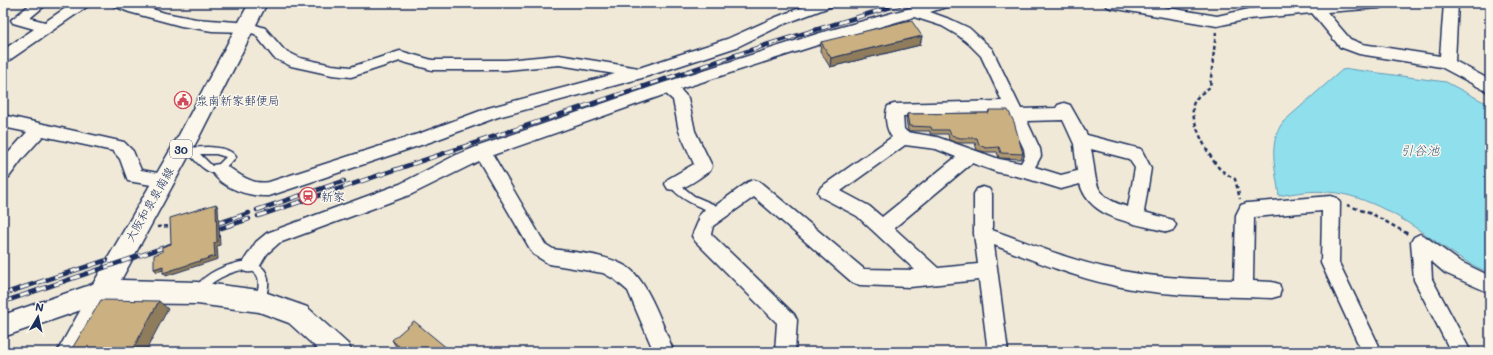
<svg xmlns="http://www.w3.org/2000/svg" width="1493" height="355" viewBox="0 0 1493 355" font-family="Mali,'Klee One',sans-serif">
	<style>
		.water { fill: #90dfed; stroke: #6199b4 }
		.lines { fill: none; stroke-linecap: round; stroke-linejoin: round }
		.lane-casing { stroke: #1b2f5e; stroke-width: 3 }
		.street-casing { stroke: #1b2f5e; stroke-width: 3 }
		.secondary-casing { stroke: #1b2f5e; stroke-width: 3 }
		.primary-casing { stroke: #1b2f5e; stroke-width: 3 }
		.path { stroke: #1b2f5e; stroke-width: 2.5; stroke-dasharray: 4 3; stroke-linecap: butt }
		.lane { fill: #fbf7ec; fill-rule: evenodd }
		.street { fill: #fbf7ec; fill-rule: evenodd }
		.secondary { fill: #fbf7ec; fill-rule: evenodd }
		.primary { fill: #fbf7ec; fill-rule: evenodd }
		.rail-casing { stroke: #1b2f5e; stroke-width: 4.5 }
		.rail { stroke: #fbf7ec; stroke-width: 3; stroke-dasharray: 9; stroke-linecap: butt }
		.wall { fill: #af9870; stroke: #1b2f5e }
		.shaded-wall { fill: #8e7c5b; stroke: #1b2f5e }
		.building { fill: #cbb182; stroke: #1b2f5e }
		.labels { text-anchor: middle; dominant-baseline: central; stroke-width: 3; stroke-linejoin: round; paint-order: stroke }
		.shield { fill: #fbf7ec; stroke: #5e6b89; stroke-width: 1 }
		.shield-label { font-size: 11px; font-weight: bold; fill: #1b2f5e }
		.poi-label { font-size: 12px; fill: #1b2f5e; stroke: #fbf7ec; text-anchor: start }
		.street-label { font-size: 12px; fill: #1b2f5e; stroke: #fbf7ec }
		.water-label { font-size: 13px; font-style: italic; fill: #385b82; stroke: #fbf7ec }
	</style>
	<rect width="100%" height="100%" fill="#f1e9d7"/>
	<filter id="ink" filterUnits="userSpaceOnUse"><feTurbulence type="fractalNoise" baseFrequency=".025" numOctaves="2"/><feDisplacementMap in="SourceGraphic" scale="8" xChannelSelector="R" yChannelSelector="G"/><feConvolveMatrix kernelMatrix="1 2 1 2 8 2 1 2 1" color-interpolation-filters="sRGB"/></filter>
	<g filter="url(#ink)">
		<!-- water -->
		<path class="water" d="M1349 69 1446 82 1484 102 1490 101V273C1468 264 1457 256 1438 243 1405 220 1368 195 1328 192 1312 190 1295 193 1279 196 1276 171 1267 144 1283 122L1342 70Z"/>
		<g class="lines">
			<defs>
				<g id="lane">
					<path d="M208 147C218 148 230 148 236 157L222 172C208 177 198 163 189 154H180L176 151 180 148ZM200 154H216L226 157 217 166H212Z"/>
					<path d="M674 180 694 196 715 205 717 208 706 220H700L698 217 705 209C692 204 677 197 669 184L671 181Z"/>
					<path d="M241 262C270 261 273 281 263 304L259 305 255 304 254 301C257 293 262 282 256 274 247 263 219 277 211 284 207 288 205 294 200 296 198 297 197 296 194 295L193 292C202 274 223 266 241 262Z"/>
				</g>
				<g id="street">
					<path d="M32 3H48L30 18 45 22 73 3H90L88 6 8 61 3 62V50L34 29 13 23 11 20Z"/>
					<path d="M112 3H133L165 13 196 19 250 23 265 28 284 50 300 58 332 65 351 67 400 51 432 60H506L559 55 639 68 727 39 774 18 813 3H834L832 6 784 24 737 47 642 78 498 117 433 141 269 196C250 197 220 188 211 170L213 165C227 161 237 176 250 180 256 183 263 183 269 182L421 133 488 108 615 74 559 65 506 70H432L400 61 351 77 332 75 291 66 274 58 255 34 247 32 212 31 181 26 129 12 114 6Z"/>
					<path d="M928 3H952L950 6 930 12 952 20 969 28 992 49 1021 109 1056 108 1058 105 1064 103 1070 105 1087 135 1141 149 1151 168 1144 212 1173 220 1176 225 1173 230 1167 232C1136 223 1090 220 1080 184L1061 189 1025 178 997 172 972 163 894 228 938 268 978 264 974 234V194L977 189 983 187 989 189 992 194V230C1032 244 1071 261 1113 269 1153 278 1194 279 1234 280L1236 215 1241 205 1247 203 1331 196 1337 198 1340 203 1339 263 1382 352H1362L1321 263 1322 211 1254 217 1253 281 1272 282 1279 284 1281 290 1279 296 1272 298C1219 296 1164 297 1112 285 1071 276 1032 260 994 245L1008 352H988L979 280 910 287 860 285 853 283 754 197 713 226 711 234 794 314 797 320 795 352H775L777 323 695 241 692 236 700 217 748 182 754 180 760 182 864 269 915 270 857 216 821 197 818 192 821 187 892 137C886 130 884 114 888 106L894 104 1002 101 981 56 969 44 959 36 942 26 914 17 830 41 680 89 688 98 695 131 712 166 710 171C698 178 682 193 668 189L665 184 668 179 694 164 679 131 673 100 666 94 493 155 545 244 553 249C577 253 606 254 627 267 648 280 664 329 674 352H654L628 291 614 279 603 273 549 264 533 254 479 161 412 194 279 243C276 246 272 249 269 252 260 261 260 277 243 271L241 265 256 242 267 233 400 184 456 155 476 147 663 83 820 33ZM1007 113 1024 149 1025 156 1021 163 999 159 937 137 907 132 904 129 903 116ZM1063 120 1074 144 1077 171 1061 175 1035 167 1041 156 1040 149 1027 121ZM905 145 936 149 956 157 882 217 869 206 841 191ZM1091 149 1129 159 1135 168 1128 207C1090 196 1098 181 1091 149Z"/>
					<path d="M1104 3H1139L1217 16 1249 9 1315 3H1386L1384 6 1379 8 1327 12 1350 39 1362 44 1440 56 1444 3H1458L1455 61 1490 80V93L1441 67 1359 54 1340 47 1312 13 1249 19 1217 26 1111 8 1106 6Z"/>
					<path d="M3 115 124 142 133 151 141 170 169 175 172 180 169 185 163 187 128 181 120 159 113 151 43 136 23 158 9 177 3 179V159L27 132 3 127Z"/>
					<path d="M1420 234 1426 237 1459 261 1490 276V293L1445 273 1431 261 1432 279 1471 352H1451L1414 280 1411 242 1414 237Z"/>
					<path d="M101 284 108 286 110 292 78 352H57L94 286Z"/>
				</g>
				<path id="secondary" d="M122 280 197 282 259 290 307 307 348 344 352 352H321L289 323 259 312 197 304 101 303 92 300 89 292 92 284 101 281Z"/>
				<path id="primary" d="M249 3H267L198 139 110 300 3 337V315L93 284 179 135Z"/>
			</defs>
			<!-- lane casing -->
			<use href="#lane" class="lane-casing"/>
			<!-- street casing -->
			<use href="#street" class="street-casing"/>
			<!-- secondary casing -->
			<use href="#secondary" class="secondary-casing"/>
			<!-- primary casing -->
			<use href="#primary" class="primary-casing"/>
			<!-- path -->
			<g class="path">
				<path d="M1216 32 1210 87C1204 92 1195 97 1193 105 1190 121 1209 157 1219 168 1224 173 1230 176 1235 179L1240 199"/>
				<path d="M1347 205 1374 215 1408 234"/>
				<path d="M157 227 173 226"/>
			</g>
			<!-- lane -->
			<use href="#lane" class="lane"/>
			<!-- street -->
			<use href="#street" class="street"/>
			<!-- secondary -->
			<use href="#secondary" class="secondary"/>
			<!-- primary -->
			<use href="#primary" class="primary"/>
			<defs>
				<g id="rail">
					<path d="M257 210 344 181"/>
					<path d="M258 216 766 45 904 3"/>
					<path d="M216 224 249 213"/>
					<path d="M209 232 249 219"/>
					<path d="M3 294 107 260"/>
					<path d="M3 302 171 245"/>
				</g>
			</defs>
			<!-- rail casing -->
			<use href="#rail" class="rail-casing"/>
			<!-- rail -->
			<use href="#rail" class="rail"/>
		</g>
		<!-- wall -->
		<g class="wall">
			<path d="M922 36 920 45 830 67 820 51 821 42Z"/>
			<path d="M989 110 1023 154 1021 159 999 158 997 152H985L977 150 975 143H958L949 140 948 134H930V131H908L906 119 907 114 988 113Z"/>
			<path d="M392 340 448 349 450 352H403L395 345Z"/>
		</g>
		<!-- shaded-wall -->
		<g class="shaded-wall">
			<path d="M922 36 920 45 830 67 831 58Z"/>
			<path d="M216 204 218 207 220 245 217 246 218 259 166 276 163 273 214 243Z"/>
			<path d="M163 266 166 269 157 272 154 269Z"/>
			<path d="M159 301 168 309 145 352H131Z"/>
			<path d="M448 349 450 352H444Z"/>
		</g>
		<!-- building -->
		<g class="building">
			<path d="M911 20 922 36 831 58 821 42Z"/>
			<path d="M989 110H1008L1014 122 1023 154 1001 153 999 147 986 148 979 145 977 138H960L951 135 949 130H932L931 127 909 126 907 114 989 113Z"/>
			<path d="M216 204 217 242 214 243 215 256 163 273V266L154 269V255L162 252V247L171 244 170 218Z"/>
			<path d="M101 300 159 301 131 352H70Z"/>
			<path d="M414 321 448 349 444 352H405L392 340Z"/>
		</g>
	</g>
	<!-- icons -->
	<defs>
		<symbol id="civic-ring" viewBox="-11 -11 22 22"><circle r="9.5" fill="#fbf7ec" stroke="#d1495b" stroke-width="1.5"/><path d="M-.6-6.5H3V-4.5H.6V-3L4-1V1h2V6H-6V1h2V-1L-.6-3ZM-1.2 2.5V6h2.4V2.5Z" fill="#d1495b"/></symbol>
		<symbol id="station-ring" viewBox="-11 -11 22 22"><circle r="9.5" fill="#fbf7ec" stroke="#d1495b" stroke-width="1.5"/><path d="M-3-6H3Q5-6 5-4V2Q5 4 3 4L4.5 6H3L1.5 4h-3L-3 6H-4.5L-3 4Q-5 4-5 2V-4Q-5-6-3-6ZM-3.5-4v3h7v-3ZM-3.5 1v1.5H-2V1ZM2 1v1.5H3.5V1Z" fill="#d1495b"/></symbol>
	</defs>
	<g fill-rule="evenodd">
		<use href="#civic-ring" x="173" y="90" width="20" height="20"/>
		<use href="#station-ring" x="298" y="186" width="20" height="20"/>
	</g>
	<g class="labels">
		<!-- shield labels -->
		<rect class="shield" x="170" y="140" width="22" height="18" rx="3"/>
		<g class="shield-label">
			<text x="181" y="149">30</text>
		</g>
		<!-- poi labels -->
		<g class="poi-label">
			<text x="196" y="100">泉南新家郵便局</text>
			<text x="321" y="196">新家</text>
		</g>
		<!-- street labels -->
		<g class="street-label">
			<text transform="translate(149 204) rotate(-60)">大阪和泉泉南線</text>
		</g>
		<!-- water labels -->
		<g class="water-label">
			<text x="1420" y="149">引谷池</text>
		</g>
	</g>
	<!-- margin -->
	<rect width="1493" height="355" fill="none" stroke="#fbf7ec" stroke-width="16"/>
	<rect x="8" y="8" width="1477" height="339" fill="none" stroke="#1b2f5e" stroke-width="1.5" filter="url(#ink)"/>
	<!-- north arrow -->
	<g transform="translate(38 317) rotate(9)" stroke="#fbf7ec" stroke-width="3" paint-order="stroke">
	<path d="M0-3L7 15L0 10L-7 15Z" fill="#1b2f5e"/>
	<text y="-6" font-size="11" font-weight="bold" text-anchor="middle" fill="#1b2f5e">N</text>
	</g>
</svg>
